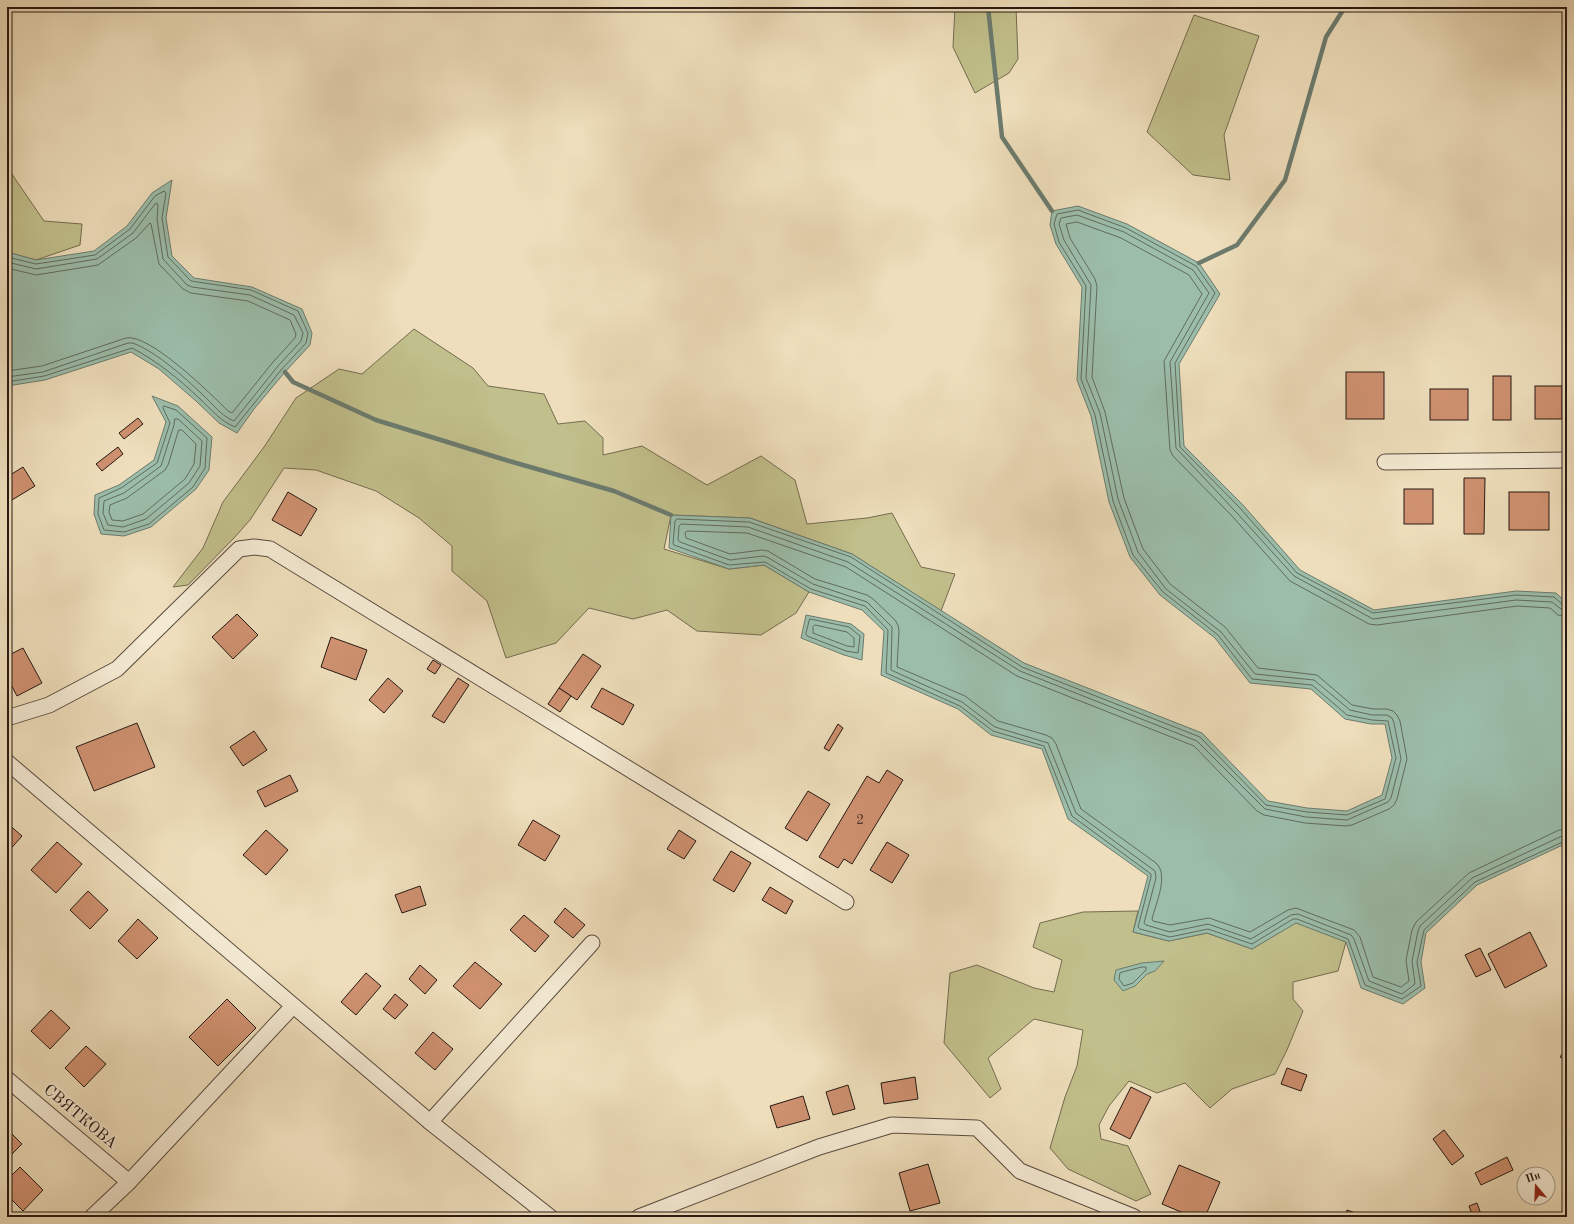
<svg xmlns="http://www.w3.org/2000/svg" width="1574" height="1224" viewBox="0 0 1574 1224" font-family="'Old Standard TT',serif">
	<style>
		.green { fill: #c1bf8b; stroke: #746c50 }
		.water { fill: #9bbdaa; stroke: #6c7b6e }
		.lines { fill: none; stroke-linecap: round; stroke-linejoin: round }
		.shore { stroke: #606b5f; stroke-width: 1 }
		.stream { stroke: #6c7b6e; stroke-width: 4.5 }
		.building { fill: #cf9170; stroke: #261914 }
		.minor-casing { stroke: #584a3e; stroke-width: 17 }
		.minor { stroke: #f4ead3; stroke-width: 15 }
		.labels { text-anchor: middle; dominant-baseline: central; stroke-width: 3.5; stroke-linejoin: round; paint-order: stroke }
		.number-label { font-size: 14px; fill: #50372b }
		.street-label { font-size: 16px; fill: #261914; stroke: #f4ead3 }
	</style>
	<rect width="100%" height="100%" fill="#eedebb"/>
	<filter id="stains"><feTurbulence type="fractalNoise" baseFrequency=".005" numOctaves="4"/><feColorMatrix values="0 0 0 0 .2 0 0 0 0 .09 0 0 0 0 .02 0 0 0 .5 -.17"/></filter>
	<radialGradient id="worn" r=".72"><stop offset=".6" stop-color="#630" stop-opacity="0"/><stop offset="1" stop-color="#630" stop-opacity=".3"/></radialGradient>
	<!-- green -->
	<g class="green">
		<path d="M955 7H1016L1018 59 1009 73 975 93 953 47Z"/>
		<path d="M1194 15 1259 36 1224 135 1230 180 1193 175 1147 132Z"/>
		<path d="M7 167 44 221 82 224 80 245 36 260 7 252Z"/>
		<path d="M414 329 473 368 488 386 544 394 558 424 585 421 603 438V455L642 446 707 485 761 456 795 480 807 524 867 518 892 513 921 567 955 574 941 611 852 554 750 518 671 515 664 549 729 569 764 565 809 592 796 613 761 635 697 631 667 610 633 619 589 608 556 643 506 658 487 601 452 571V546L419 518 376 491 316 470 284 468 250 520 234 538 188 585 173 587 203 548 223 502 264 447 296 398 339 369 362 374Z"/>
		<path d="M1138 911 1133 932 1169 941 1207 933 1252 949 1296 922 1346 942 1338 971 1293 982V999L1303 1011 1287 1050 1275 1074 1232 1089 1210 1108 1185 1083 1157 1093 1129 1081 1109 1106 1099 1125 1101 1139 1128 1146 1151 1194 1136 1201 1068 1169 1050 1148 1065 1097 1077 1066 1083 1030 1034 1019 988 1058 1001 1089 990 1098 944 1043 950 973 977 965 1034 988 1054 992 1062 960 1033 947 1040 923 1083 912Z"/>
	</g>
	<!-- water -->
	<g class="water">
		<path d="M172 180 166 218 172 256 194 278 252 287 302 309 312 333 310 345 285 372 254 409 237 433 219 423 196 401 159 369 131 352 45 380 7 386V252L36 260 94 251 127 226 152 193Z"/>
		<path d="M1078 206 1127 224 1199 263 1220 294 1179 364 1184 446 1243 505 1300 570 1374 610 1516 591 1556 593 1567 603V843L1477 885 1426 933 1421 962 1425 988 1403 1004 1361 988 1346 942 1296 923 1252 949 1207 933 1169 941 1133 932 1148 876 1068 819 1042 749 991 735 958 709 881 675 884 631 862 610 809 592 764 565 729 569 669 548 671 515 750 518 852 554 1024 663 1202 733 1268 801 1307 808 1347 811 1382 795 1392 758 1385 724H1371L1345 719 1311 689 1250 683 1215 638 1160 595 1130 557 1109 502 1091 416 1077 380 1082 287 1056 244 1050 225 1052 211Z"/>
		<path d="M152 396 178 406 212 437 209 470 196 489 151 527 124 536 101 534 94 514 95 495 119 485 154 460 166 422Z"/>
		<path d="M806 615 851 624 864 634 862 660 844 655 801 638Z"/>
		<path d="M1164 961 1155 971 1147 974 1135 986 1123 991 1114 980 1116 970 1142 963Z"/>
	</g>
	<g class="lines">
		<!-- shore -->
		<g class="shore">
			<path d="M7 257 36 264 95 255 130 229 155 196 164 191 166 193 162 218 168 257 191 281 251 290 298 311 308 333 306 343 281 370 235 427C220 421 211 409 199 398 179 379 157 361 132 348L44 376 7 382"/>
			<path d="M7 262 36 269 97 259 133 233 155 204 157 203 158 206 157 219 163 259 187 285 192 287 250 295 294 315 303 333 301 341 278 366 234 421C221 416 213 404 203 395 184 377 158 353 133 343H128L43 372 7 377"/>
			<path d="M7 268 36 275 98 265 136 238 150 223 151 224 159 264 183 289 191 293 248 301 290 320 296 334 295 338 273 362 232 413 228 411C211 394 149 333 126 338L42 366 7 371"/>
			<path d="M164 406 176 410 207 438 205 468 193 487 149 524 124 532 104 530 98 514 99 498 121 488 157 463 170 423 163 408Z"/>
			<path d="M175 419H178L202 441 200 466 189 483 146 519 123 527 108 525 103 513 104 501 124 493 161 466 174 425Z"/>
			<path d="M179 430H182L196 444 194 464 185 479 143 514 123 521 112 520 109 512 110 505 127 498 165 470 168 465Z"/>
			<path d="M1567 606 1563 605 1554 597 1516 595 1373 613 1297 573 1240 508 1180 447 1175 363 1215 293 1196 266 1126 228 1078 210 1057 214 1054 224 1059 242 1086 286 1081 379 1095 415 1113 501 1133 555 1163 592 1218 635 1252 679 1312 685 1347 715 1372 720 1388 721 1396 758 1385 799 1347 815 1307 812 1266 805 1200 737 1022 667 851 557 749 522 677 519 675 521 673 544 674 545 729 565 765 562 811 589 865 606 888 630 886 673 960 706 993 731 1044 746 1072 816 1151 874V877L1138 927 1140 929 1170 937 1208 929 1252 944 1293 919H1297L1348 939 1365 985 1402 999 1421 986 1417 962 1424 930 1475 882 1567 840"/>
			<path d="M1567 611 1561 609 1552 602 1516 600 1373 619 1294 576 1236 512 1176 448 1170 362 1209 293 1193 270 1124 232 1077 215 1061 218 1059 224 1064 240 1091 285 1086 378 1100 413 1118 499 1138 552 1166 589 1221 632 1255 674 1314 680 1350 710 1372 715H1387L1392 718 1394 723 1401 759 1391 798 1388 802 1347 820 1306 817 1265 809 1197 741 1020 671 848 562 748 527 681 524 679 526 678 540 680 542 730 560 763 556 767 557 813 584 867 602 892 627 891 670 962 702 995 727 1048 743 1076 813 1155 871 1156 878 1144 923 1146 925 1170 932 1208 924 1251 939 1291 915 1298 914 1351 935 1354 939 1369 981 1402 994 1415 984 1412 961 1418 931 1420 926 1472 878 1562 836 1567 835"/>
			<path d="M1567 617 1558 615 1550 608 1517 606 1377 625 1369 624 1290 581 1232 516 1173 456 1170 450 1164 361 1202 294 1189 275 1121 238 1077 222 1066 224 1070 238 1095 279 1097 286 1092 377 1105 412 1124 498 1143 549 1170 584 1225 627 1258 668 1317 675 1352 705 1373 709H1387L1393 711 1397 715 1400 721 1407 759 1397 799 1394 805 1389 809 1352 825 1346 826 1305 823 1264 815 1257 811 1194 746 1017 676 846 567 747 533 687 531 685 533 686 538 730 554 762 550 768 551 815 579 867 595 873 599 895 620 898 625 899 631 897 667 965 696 998 721 1046 735 1052 738 1056 744 1081 809 1156 863C1169 875 1156 903 1152 919L1153 921 1170 925 1209 918 1250 932 1288 910 1296 908 1354 930 1360 937 1373 977 1401 987 1409 981 1406 960 1412 930 1416 922 1469 873 1559 830 1567 829"/>
			<path d="M810 619 849 627 860 636 858 653 846 651 807 636 806 634Z"/>
			<path d="M815 625 847 632 854 638V647L847 646 813 633V627Z"/>
			<path d="M1142 967H1146V970L1133 983 1124 986 1119 979 1120 973Z"/>
		</g>
		<!-- stream -->
		<g class="stream">
			<path d="M988 7 1002 137 1052 211"/>
			<path d="M1199 263 1237 245 1285 180 1326 37 1345 7"/>
			<path d="M285 372 293 382 376 420 509 461 614 491 671 515"/>
		</g>
	</g>
	<!-- building -->
	<g class="building">
		<rect x="1346" y="372" width="38" height="47"/>
		<rect x="1493" y="376" width="18" height="44"/>
		<rect x="1535" y="386" width="27" height="33"/>
		<rect x="1430" y="389" width="38" height="31"/>
		<path d="M138 418 143 424 124 439 119 433Z"/>
		<path d="M118 447 123 454 102 471 96 464Z"/>
		<path d="M23 467 35 486 7 503V477Z"/>
		<path d="M1464 478H1485L1484 534H1464Z"/>
		<rect x="1404" y="489" width="29" height="35"/>
		<path d="M288 492 317 509 301 536 272 520Z"/>
		<rect x="1509" y="492" width="40" height="38"/>
		<path d="M237 614 258 635 233 659 212 637Z"/>
		<path d="M331 637 367 650 356 680 321 667Z"/>
		<path d="M23 648 42 683 17 696 7 677V656Z"/>
		<path d="M583 654 601 666 577 700 559 688Z"/>
		<path d="M433 660 441 665 435 674 427 669Z"/>
		<path d="M388 678 403 691 384 713 369 700Z"/>
		<path d="M458 678 469 685 444 723 432 716Z"/>
		<path d="M559 688 571 696 560 712 548 704Z"/>
		<path d="M602 688 634 705 623 725 591 707Z"/>
		<path d="M137 723 155 767 94 791 76 747Z"/>
		<path d="M838 724 843 728 829 751 824 748Z"/>
		<path d="M254 731 267 750 243 766 230 747Z"/>
		<path d="M887 770 903 780 852 864 844 859 838 868 819 857 867 776 879 783Z"/>
		<path d="M290 775 298 791 265 807 257 791Z"/>
		<path d="M808 791 830 804 807 841 785 828Z"/>
		<path d="M533 820 560 836 545 861 518 845Z"/>
		<path d="M7 823 22 836 7 853Z"/>
		<path d="M266 830 288 850 266 875 243 855Z"/>
		<path d="M679 830 696 841 684 859 667 849Z"/>
		<path d="M57 842 82 864 56 893 31 870Z"/>
		<path d="M887 842 909 855 892 883 870 870Z"/>
		<path d="M731 851 751 863 734 892 713 880Z"/>
		<path d="M420 886 426 905 402 913 395 895Z"/>
		<path d="M770 887 793 901 786 914 762 900Z"/>
		<path d="M88 891 108 910 90 929 70 910Z"/>
		<path d="M565 908 585 925 573 938 554 922Z"/>
		<path d="M524 915 549 936 535 952 510 930Z"/>
		<path d="M138 919 158 938 137 959 118 941Z"/>
		<path d="M1530 932 1547 966 1505 988 1488 954Z"/>
		<path d="M1480 948 1491 970 1476 977 1465 955Z"/>
		<path d="M475 962 502 984 480 1009 453 986Z"/>
		<path d="M420 965 437 980 425 994 409 979Z"/>
		<path d="M366 973 381 986 356 1015 341 1002Z"/>
		<path d="M395 994 408 1005 395 1019 383 1009Z"/>
		<path d="M227 999 256 1028 218 1066 189 1037Z"/>
		<path d="M51 1010 70 1028 50 1049 31 1031Z"/>
		<path d="M433 1032 453 1049 435 1070 415 1053Z"/>
		<path d="M86 1046 106 1064 84 1087 65 1068Z"/>
		<path d="M1567 1047V1061L1560 1057Z"/>
		<path d="M1287 1068 1307 1075 1301 1091 1281 1084Z"/>
		<path d="M915 1077 918 1099 884 1104 881 1083Z"/>
		<path d="M848 1085 855 1109 833 1115 826 1092Z"/>
		<path d="M1131 1087 1151 1097 1130 1139 1110 1129Z"/>
		<path d="M803 1096 810 1119 777 1128 770 1106Z"/>
		<path d="M7 1129 22 1144 7 1159Z"/>
		<path d="M1444 1130 1464 1156 1452 1165 1433 1139Z"/>
		<path d="M1507 1157 1513 1170 1481 1185 1475 1173Z"/>
		<path d="M928 1164 940 1203 910 1211 899 1173Z"/>
		<path d="M1179 1165 1220 1182 1205 1217H1193L1162 1204Z"/>
		<path d="M20 1167 43 1190 23 1211 7 1195V1180Z"/>
		<path d="M1477 1203 1482 1217H1473L1469 1206Z"/>
		<path d="M1347 1210 1367 1217H1345Z"/>
	</g>
	<g class="lines">
		<defs>
			<g id="minor">
				<path d="M1385 462 1567 460"/>
				<path d="M7 718 49 705 117 669 239 549 254 547 270 549 846 902"/>
				<path d="M7 762 430 1122 550 1217"/>
				<path d="M7 1079 129 1182"/>
				<path d="M430 1122 592 943"/>
				<path d="M92 1217 129 1182 293 1006"/>
				<path d="M639 1217 819 1147 892 1125 977 1128 1020 1171 1134 1217"/>
			</g>
		</defs>
		<!-- minor casing -->
		<use href="#minor" class="minor-casing"/>
		<!-- minor -->
		<use href="#minor" class="minor"/>
	</g>
	<g class="labels">
		<!-- number labels -->
		<g class="number-label">
			<text x="860" y="820">2</text>
		</g>
		<!-- street labels -->
		<g class="street-label">
			<text transform="translate(80 1117) rotate(40)">СВЯТКОВА</text>
		</g>
	</g>
	<!-- margin -->
	<rect width="1574" height="1224" fill="none" stroke="#eedebb" stroke-width="24"/>
	<rect x="8" y="8" width="1558" height="1208" fill="none" stroke="#261914" stroke-width="2"/>
	<rect x="12" y="12" width="1550" height="1200" fill="none" stroke="#261914"/>
	<!-- north arrow -->
	<g transform="translate(1536 1186) rotate(341)"><circle r="19" fill="#f4ead3" stroke="#a29687"/>
	<path d="M0-3L7 15L0 10L-7 15Z" fill="#8f2418"/>
	<text y="-6" font-size="11" font-weight="bold" text-anchor="middle" fill="#261914">Пн</text>
	</g>
	<rect width="100%" height="100%" filter="url(#stains)"/>
	<rect width="100%" height="100%" fill="url(#worn)"/>
</svg>
